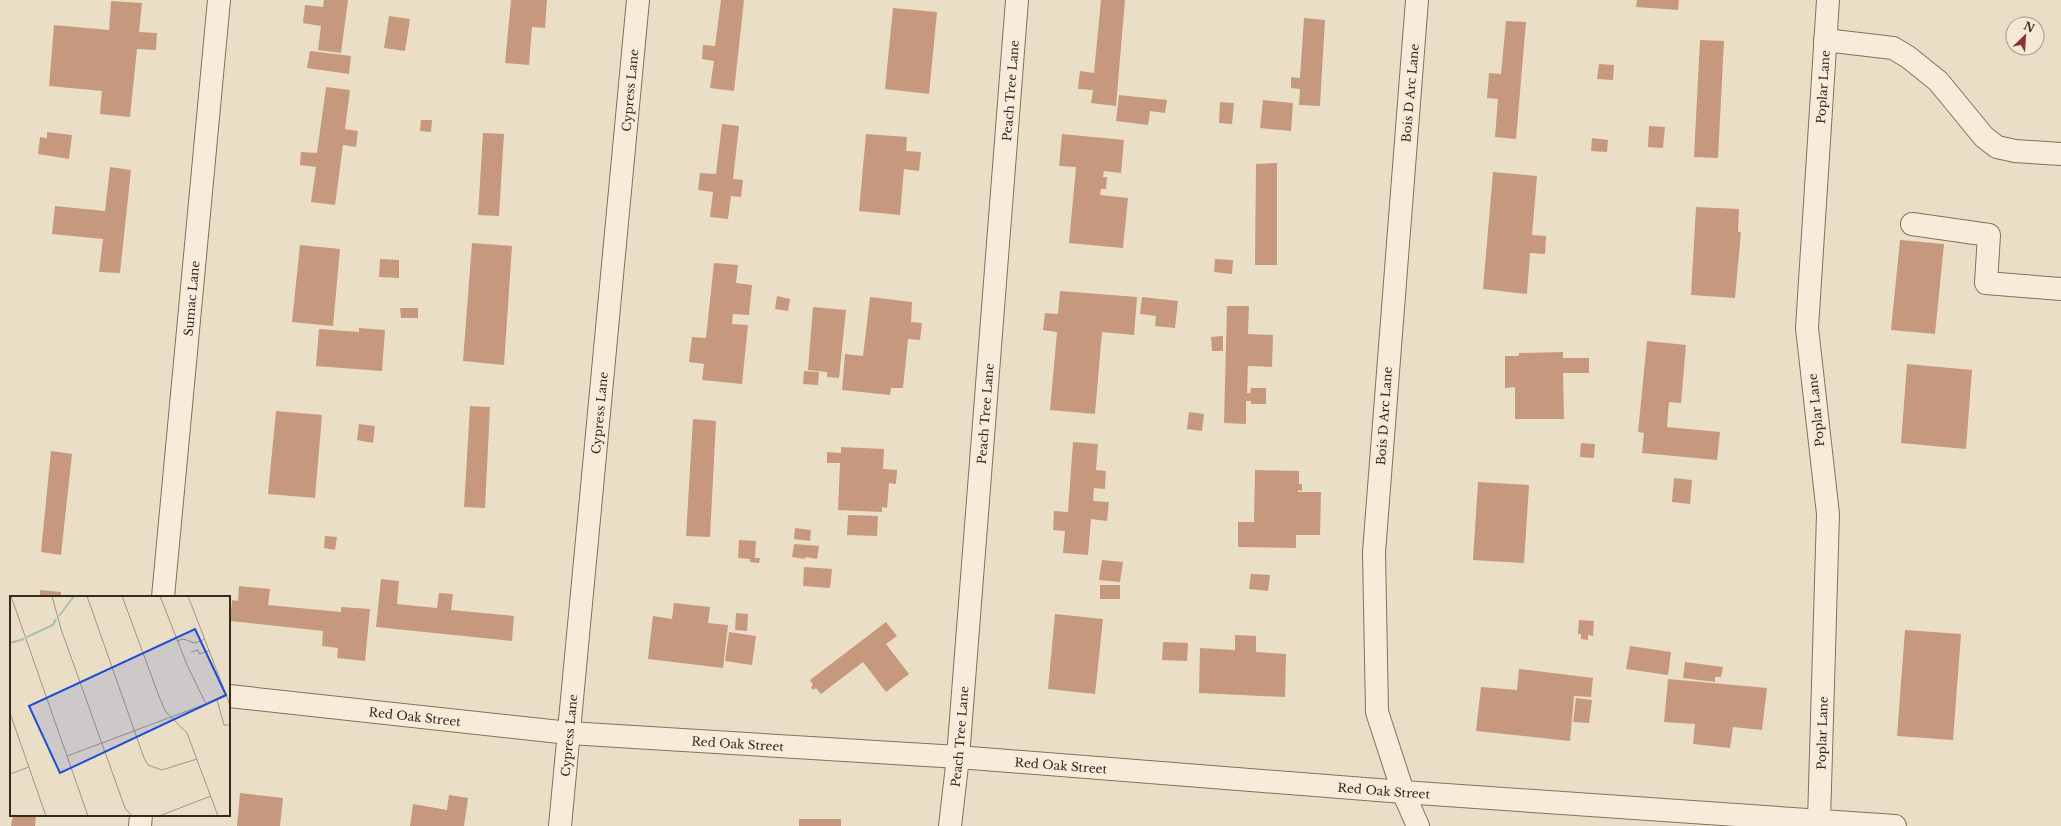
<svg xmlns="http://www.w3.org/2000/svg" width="2061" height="826" viewBox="0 0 2061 826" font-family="'Libre Baskerville',serif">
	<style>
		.building { fill: #c6997f }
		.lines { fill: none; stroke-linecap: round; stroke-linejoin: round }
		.minor-casing { stroke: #85705d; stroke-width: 24 }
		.minor { stroke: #f6ecd9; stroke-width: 22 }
		.labels { text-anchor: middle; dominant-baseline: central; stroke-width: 3; stroke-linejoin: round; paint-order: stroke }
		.street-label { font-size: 12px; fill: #362a20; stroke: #f3e9d5 }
		.inset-river { fill: none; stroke: #a7bfb7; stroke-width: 2 }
		.inset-road { fill: none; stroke: #a39684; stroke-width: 1 }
		.view { fill: #1d4ed8; fill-opacity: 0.15; stroke: #1d4ed8; stroke-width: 2 }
		.inset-edge { fill: none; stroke: #362a20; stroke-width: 2 }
	</style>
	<rect width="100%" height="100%" fill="#ebdec6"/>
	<!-- building -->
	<g class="building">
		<path d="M324 0H348L341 53 318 50 321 26 303 23 305 5 323 7Z"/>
		<path d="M511 0H547L545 28 532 27 529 65 505 63Z"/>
		<path d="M721 0H744L734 91 710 88 714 61 702 59 703 45 715 46Z"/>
		<path d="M1101 0H1125L1116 106 1091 103 1093 90 1078 89 1080 71 1094 73Z"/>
		<path d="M1637 0H1679L1678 10 1636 7Z"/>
		<path d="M111 1 142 3 139 32 157 33 156 50 137 49 130 117 100 114 102 91 49 86 54 25 109 30Z"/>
		<path d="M893 8 937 12 929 94 885 89Z"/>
		<path d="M389 16 410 19 405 51 384 48Z"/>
		<path d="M1304 18 1325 20 1320 106 1299 105 1300 89 1291 88V77L1300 78Z"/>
		<path d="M1506 21 1526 22 1516 139 1495 137 1498 99 1487 98 1489 73 1501 74Z"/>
		<path d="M1700 40 1724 41 1718 158 1694 157Z"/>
		<path d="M310 51 351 56 349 74 307 68Z"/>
		<path d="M1599 64 1614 65 1613 80 1597 79Z"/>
		<path d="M326 87 350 90 345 129 358 131 356 147 343 145 335 205 311 202 316 167 300 165 301 152 317 153Z"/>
		<path d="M1119 95 1167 100 1165 113 1150 111 1148 125 1116 121Z"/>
		<path d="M1263 100 1293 103 1291 131 1260 128Z"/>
		<path d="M1220 102 1234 103 1232 124 1219 123Z"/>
		<path d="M421 120H432L431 132 420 131Z"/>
		<path d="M722 124 739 126 733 179 743 180 741 197 731 196 728 219 710 217 713 192 698 190 700 173 716 174Z"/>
		<path d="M1649 126 1665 127 1663 148 1648 147Z"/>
		<path d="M47 132 72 135 69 159 38 154 40 137 47 138Z"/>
		<path d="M483 133 504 134 499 216 478 215Z"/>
		<path d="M866 134 907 137 906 151 921 152 919 171 904 169 900 215 859 211Z"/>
		<path d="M1062 134 1124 140 1121 173 1104 171 1103 177H1107L1106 189H1101L1100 195 1128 198 1123 248 1069 243 1076 167 1059 166Z"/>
		<path d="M1592 138 1608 140 1607 152 1591 151Z"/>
		<path d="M1277 163V265H1255L1256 164Z"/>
		<path d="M110 167 131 170 120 273 99 272 103 239 52 234 55 206 105 211Z"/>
		<path d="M1493 172 1537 176 1532 235 1546 236 1545 254 1530 253 1527 294 1483 289Z"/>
		<path d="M1696 207 1739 209 1738 232H1741L1735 298 1691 295Z"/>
		<path d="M1900 240 1944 244 1935 334 1891 330Z"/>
		<path d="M472 243 512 246 504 365 463 361Z"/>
		<path d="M300 245 340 249 333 326 292 322Z"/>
		<path d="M380 259 399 260V278L379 277Z"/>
		<path d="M1215 259 1233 260 1232 274 1214 272Z"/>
		<path d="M714 263 738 265 736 283 752 285 749 315 733 314 732 324 748 325 742 384 702 380 704 364 689 362 692 337 706 338Z"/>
		<path d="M1060 291 1137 297 1134 335 1102 332 1095 414 1050 410 1057 332 1043 330 1045 313 1058 314Z"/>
		<path d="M777 296 790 299 788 311 775 309Z"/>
		<path d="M870 297 912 302 911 322 922 323 920 340 908 339 903 388H891L890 395 842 390 845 354 863 356Z"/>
		<path d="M1142 297 1178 301 1175 328 1155 326 1156 316 1140 314Z"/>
		<path d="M1227 306H1249L1248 334 1273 335 1272 367 1248 366 1247 393H1250L1251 388H1266V404H1251V401H1246V424L1224 423Z"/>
		<path d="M813 307 846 310 839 378 827 377V372L808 370Z"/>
		<path d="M400 308H418V318H401Z"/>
		<path d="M359 328 385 330 382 371 316 366 319 329 359 332Z"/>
		<path d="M1223 336V351H1212L1211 337Z"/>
		<path d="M1647 341 1686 345 1681 403 1669 402 1667 427 1720 432 1717 460 1642 453 1644 433 1638 432Z"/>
		<path d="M1563 352V358H1589V373H1563L1564 419H1515V387L1505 388V356H1519V353Z"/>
		<path d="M1907 364 1972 370 1966 449 1901 443Z"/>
		<path d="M804 371 819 372 818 385 803 384Z"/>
		<path d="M470 406 490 407 485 508 464 507Z"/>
		<path d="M276 411 322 415 315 498 268 494Z"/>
		<path d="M1189 412 1204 414 1202 431 1187 429Z"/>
		<path d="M693 419 716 421 710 537 686 536Z"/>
		<path d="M359 424 375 426 373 443 357 440Z"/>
		<path d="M1073 442 1098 444 1096 470 1106 471 1105 489 1094 488 1093 501 1109 502 1107 521 1091 519 1088 555 1063 553 1065 531 1053 530 1054 511 1068 512Z"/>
		<path d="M1581 443 1595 444 1594 458 1580 457Z"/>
		<path d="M841 447 884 449 883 469 897 470 896 484 889 483 887 508 882 507V512L838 510 840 463H827V452L841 453Z"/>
		<path d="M51 451 72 454 61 555 41 552Z"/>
		<path d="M1255 470 1299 471V484H1302V491L1298 490V492H1321L1320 535H1296V548L1238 547V522H1254Z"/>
		<path d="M1674 478 1692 480 1690 504 1672 502Z"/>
		<path d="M1478 482 1529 485 1524 563 1473 560Z"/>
		<path d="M848 515 878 516 877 536 847 535Z"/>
		<path d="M795 528 811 530 810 541 794 539Z"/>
		<path d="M325 536 337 537 335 550 324 548Z"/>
		<path d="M739 540 756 541 755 558H760L759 563 750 562V559L738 558Z"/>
		<path d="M794 544 819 546 817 559 805 557V559L792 557Z"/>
		<path d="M1102 560 1123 562 1120 582 1099 580Z"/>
		<path d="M804 567 832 569 830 588 803 586Z"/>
		<path d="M1251 574 1270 575 1268 591 1249 589Z"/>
		<path d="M381 579 399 581 397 604 437 608 439 593 453 594 451 610 514 616 512 641 376 627Z"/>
		<rect x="1100" y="585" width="20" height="14"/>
		<path d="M239 586 270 589 268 605 341 612V607L370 609 365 661 337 658 338 648 322 646 323 631 230 621 232 600 238 601Z"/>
		<path d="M40 590 61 592V597H40Z"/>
		<path d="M674 603 710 607 708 623 728 625 723 668 648 659 653 616 672 619Z"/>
		<path d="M736 613 748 614 747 631 735 630Z"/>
		<path d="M1055 614 1103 619 1095 694 1048 689Z"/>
		<path d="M1579 620 1594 621 1593 636 1588 635V640L1581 639V634H1578Z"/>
		<path d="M886 622 897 636 886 644 909 674 886 692 863 662 821 694 816 688 813 690 811 687 813 685 810 680Z"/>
		<path d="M1905 630 1961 634 1953 740 1897 736Z"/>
		<path d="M729 632 756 636 752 665 725 661Z"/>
		<path d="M1235 635 1256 636V652L1286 654 1285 697 1199 693 1200 648 1235 650Z"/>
		<path d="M1163 642 1188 643 1187 661 1162 660Z"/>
		<path d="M1630 646 1671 652 1668 675 1626 669Z"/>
		<path d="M1685 662 1723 667 1721 677H1715V682L1683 678Z"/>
		<path d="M1519 669 1593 678 1591 697 1574 696 1570 741 1476 731 1481 687 1517 690Z"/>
		<path d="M1668 679 1767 688 1762 730 1733 727 1730 748 1693 744 1695 724 1664 722Z"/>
		<path d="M1576 698 1592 700 1589 723 1573 722Z"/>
		<path d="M240 793 283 798 280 826H237Z"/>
		<path d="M449 795 468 798 464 826H410L413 804 447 810Z"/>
		<path d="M13 815H36L35 826H11Z"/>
		<rect x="799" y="819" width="42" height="7"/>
	</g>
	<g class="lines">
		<defs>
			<g id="minor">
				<path d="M1417 0 1374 552 1377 712 1403 792 1418 826"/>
				<path d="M1825 40 1893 48 1908 57 1938 81 1984 137 1997 147 2015 151 2061 154"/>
				<path d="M1912 224 1989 235 1986 283 2061 289"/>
				<path id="s1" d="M163 597 219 0"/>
				<path id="s2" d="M229 696 569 733 958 757 1403 792 1895 826"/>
				<path id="s3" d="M1819 821 1828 514 1807 328 1828 0"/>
				<path d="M140 826 141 815"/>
				<path id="s4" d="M560 826 638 0"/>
				<path id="s5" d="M950 826 958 757 1017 0"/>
			</g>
		</defs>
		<!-- minor casing -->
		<use href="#minor" class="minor-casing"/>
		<!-- minor -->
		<use href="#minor" class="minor"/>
	</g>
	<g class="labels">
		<!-- street labels -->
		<g class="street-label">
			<text stroke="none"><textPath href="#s3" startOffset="736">Poplar Lane</textPath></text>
			<text stroke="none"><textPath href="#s4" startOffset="739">Cypress Lane</textPath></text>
			<text stroke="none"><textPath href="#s5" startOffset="738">Peach Tree Lane</textPath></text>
			<text transform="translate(1410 93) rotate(-85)">Bois D Arc Lane</text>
			<text stroke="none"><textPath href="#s1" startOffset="300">Sumac Lane</textPath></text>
			<text transform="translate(1816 410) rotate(-96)">Poplar Lane</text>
			<text stroke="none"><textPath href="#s4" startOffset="415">Cypress Lane</textPath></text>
			<text stroke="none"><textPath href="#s5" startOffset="414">Peach Tree Lane</textPath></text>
			<text transform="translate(1384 416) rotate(-86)">Bois D Arc Lane</text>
			<text stroke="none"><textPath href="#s2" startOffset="187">Red Oak Street</textPath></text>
			<text stroke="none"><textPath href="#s3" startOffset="88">Poplar Lane</textPath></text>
			<text stroke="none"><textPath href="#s4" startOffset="91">Cypress Lane</textPath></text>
			<text stroke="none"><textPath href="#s5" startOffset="90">Peach Tree Lane</textPath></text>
			<text stroke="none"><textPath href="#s2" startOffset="511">Red Oak Street</textPath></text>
			<text stroke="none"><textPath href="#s2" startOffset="835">Red Oak Street</textPath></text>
			<text stroke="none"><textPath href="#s2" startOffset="1159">Red Oak Street</textPath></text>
		</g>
	</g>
	<!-- overview -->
	<g transform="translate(10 596)">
		<rect width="220" height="220" fill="#ebdec6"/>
		<path class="inset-river" d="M49 20 64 0M17 41 43 29 46 23M0 47 14 43"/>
		<path class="inset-road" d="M1 0 78 220M42 0 51 33 115 212 122 220M77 0 134 162 138 169 152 174 187 163M112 0 150 103 156 116 177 137 208 220M150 0 177 69 196 108M178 0 220 109M167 45 173 43 185 47 195 43M181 56 188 54 189 58 199 55M207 104 214 129H220M0 117 36 220M57 160 217 100M0 178 19 171M149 220 201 200"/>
		<path class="view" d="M185 33 216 99 50 177 19 110Z"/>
		<rect width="220" height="220" class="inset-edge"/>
	</g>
	<!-- north arrow -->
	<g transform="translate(2025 36) rotate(25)"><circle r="19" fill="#f3e9d5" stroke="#a79d8d"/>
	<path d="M0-3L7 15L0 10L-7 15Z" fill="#8f3237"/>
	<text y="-6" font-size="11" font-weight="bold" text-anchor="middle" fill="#362a20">N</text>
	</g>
</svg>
